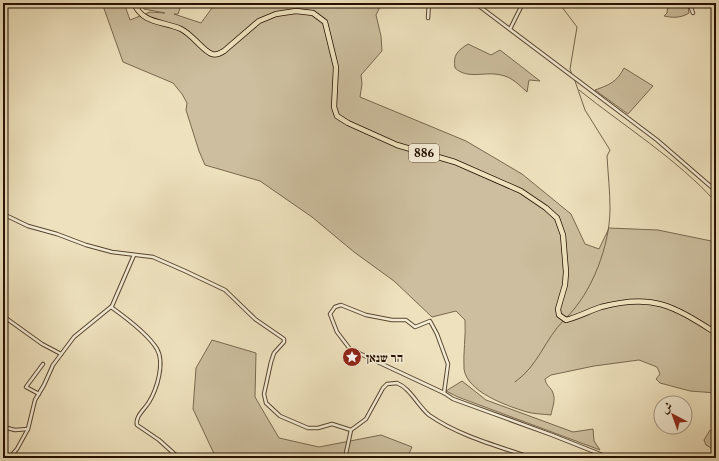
<svg xmlns="http://www.w3.org/2000/svg" width="719" height="461" viewBox="0 0 719 461" font-family="'Libre Caslon Text',Amiri,'Frank Ruhl Libre',serif">
	<style>
		.green { fill: #ccbe9e; stroke: #79684f }
		.lines { fill: none; stroke-linecap: round; stroke-linejoin: round }
		.stream { stroke: #75644b; stroke-width: 1 }
		.minor-casing { stroke: #584530; stroke-width: 4.5 }
		.primary-casing { stroke: #261100; stroke-width: 6 }
		.minor { stroke: #f4ecd5; stroke-width: 2.5 }
		.primary { stroke: #eee2be; stroke-width: 4.5 }
		.labels { text-anchor: middle; dominant-baseline: central; stroke-width: 3.5; stroke-linejoin: round; paint-order: stroke }
		.shield { fill: #f4ecd5; stroke: #645340; stroke-width: 1 }
		.shield-label { font-size: 11px; font-weight: bold; fill: #261100 }
		.poi-label { font-size: 12px; font-weight: bold; fill: #261100; stroke: #f4ecd5; text-anchor: start }
	</style>
	<rect width="100%" height="100%" fill="#eee2be"/>
	<filter id="stains"><feTurbulence type="fractalNoise" baseFrequency=".005" numOctaves="4"/><feColorMatrix values="0 0 0 0 .2 0 0 0 0 .09 0 0 0 0 .02 0 0 0 .5 -.17"/></filter>
	<radialGradient id="worn" r=".72"><stop offset=".6" stop-color="#630" stop-opacity="0"/><stop offset="1" stop-color="#630" stop-opacity=".3"/></radialGradient>
	<!-- green -->
	<g class="green">
		<path d="M102 3H124L130 20 150 12 165 13 144 9 140 3H182L178 14H174L201 23 212 8 218 3H382L376 15 381 36 382 51 361 75 362 84 360 97 466 141 522 174 571 214 585 244 599 249 609 228 658 230 716 242V393L690 391 660 383 656 379 660 374 657 367 639 360 594 366 551 375 545 379C546 386 551 387 553 393 556 400 552 408 551 415 543 414 534 414 527 412 507 406 467 392 464 369 463 353 466 336 465 320L456 311 432 317 394 281 354 252 312 217 260 181 205 165 199 151 186 110 187 103 182 94 173 83 123 62Z"/>
		<path d="M668 3H685L688 6 689 13C681 18 673 18 664 16L667 13Z"/>
		<path d="M468 44 491 55 500 50 540 81 529 80 527 92C519 85 512 77 501 75 485 71 468 80 455 68 453 55 457 51 468 44Z"/>
		<path d="M624 68 653 86 628 114 595 90C609 85 617 82 624 68Z"/>
		<path d="M212 340 256 353 255 397 279 438 319 447 381 435 412 447 407 458H216L193 409 196 368Z"/>
		<path d="M462 381 486 400 573 432 593 429 594 441 600 450 458 397 446 391Z"/>
		<path d="M710 430 716 431V451L706 445 704 440Z"/>
	</g>
	<g class="lines">
		<!-- stream -->
		<g class="stream">
			<path d="M559 3 577 27 570 69 572 75"/>
			<path d="M579 90C625 127 676 158 716 202"/>
			<path d="M566 318C592 293 610 245 610 209 610 191 608 174 607 156L610 150 585 110 574 78"/>
			<path d="M515 382C539 365 544 340 564 320"/>
		</g>
		<defs>
			<g id="minor">
				<path d="M475 3 657 140 716 191"/>
				<path d="M689 3 693 13"/>
				<path d="M428 18 429 3"/>
				<path d="M510 29 523 3"/>
				<path d="M3 214 28 226 57 234 86 245 112 252 153 257 185 271 225 290 255 319 284 339V342L274 353 271 362 264 394 266 403 280 416 308 428H318L332 424 351 430 366 419 383 388 387 384 397 383C410 388 418 406 429 415 459 436 498 446 532 458"/>
				<path d="M341 305 366 315 392 320H406L415 327 430 321 437 334 448 364 444 393 350 349 337 332 330 314 335 307Z"/>
				<path d="M111 307C125 317 148 334 157 349 165 363 157 389 149 402 145 409 135 416 137 425L159 440 179 458"/>
				<path d="M3 316 42 344 61 354"/>
				<path d="M444 393 453 399 552 435 610 458"/>
				<path d="M39 394 26 387 43 364"/>
				<path d="M3 427 15 430 28 429"/>
				<path d="M9 458 17 449 28 429 35 400 44 385 53 365 74 337 112 306 134 255"/>
				<path d="M345 458 351 430"/>
			</g>
			<path id="primary" d="M134 3C142 24 163 21 181 29 192 34 204 52 212 54 217 56 220 53 224 51L259 21 276 14 296 11 313 13 325 22 336 67 334 107 337 116 348 123 397 145 455 162 521 191 546 208 557 218 563 235 566 272 565 285 558 309 559 315 566 320C578 317 589 311 601 307 654 293 673 306 716 333"/>
		</defs>
		<!-- minor casing -->
		<use href="#minor" class="minor-casing"/>
		<!-- primary casing -->
		<use href="#primary" class="primary-casing"/>
		<!-- minor -->
		<use href="#minor" class="minor"/>
		<!-- primary -->
		<use href="#primary" class="primary"/>
	</g>
	<!-- icons -->
	<defs>
		<symbol id="sight-disc" viewBox="-11 -11 22 22"><circle r="9.5" fill="#8f2418" stroke="#f4ecd5"/><path d="M0-6L1.8-2.2L6-1.7L2.9 1.2L3.7 5.4L0 3.3L-3.7 5.4L-2.9 1.2L-6-1.7L-1.8-2.2Z" fill="#fff"/></symbol>
	</defs>
	<g fill-rule="evenodd">
		<use href="#sight-disc" x="341" y="346" width="22" height="22"/>
	</g>
	<g class="labels">
		<!-- shield labels -->
		<rect class="shield" x="409" y="144" width="30" height="18" rx="3"/>
		<g class="shield-label">
			<text x="424" y="153">886</text>
		</g>
		<!-- poi labels -->
		<g class="poi-label">
			<text x="366" y="357">הר שנאן</text>
		</g>
	</g>
	<!-- margin -->
	<rect width="719" height="461" fill="none" stroke="#eee2be" stroke-width="16"/>
	<rect x="4" y="4" width="711" height="453" fill="none" stroke="#261100" stroke-width="2"/>
	<rect x="8" y="8" width="703" height="445" fill="none" stroke="#261100"/>
	<!-- north arrow -->
	<g transform="translate(673 415) rotate(319)"><circle r="19" fill="#f4ecd5" stroke="#a29480"/>
	<path d="M0-3L7 15L0 10L-7 15Z" fill="#8f2418"/>
	<text y="-6" font-size="11" font-weight="bold" text-anchor="middle" fill="#261100">ش</text>
	</g>
	<rect width="100%" height="100%" filter="url(#stains)"/>
	<rect width="100%" height="100%" fill="url(#worn)"/>
</svg>
